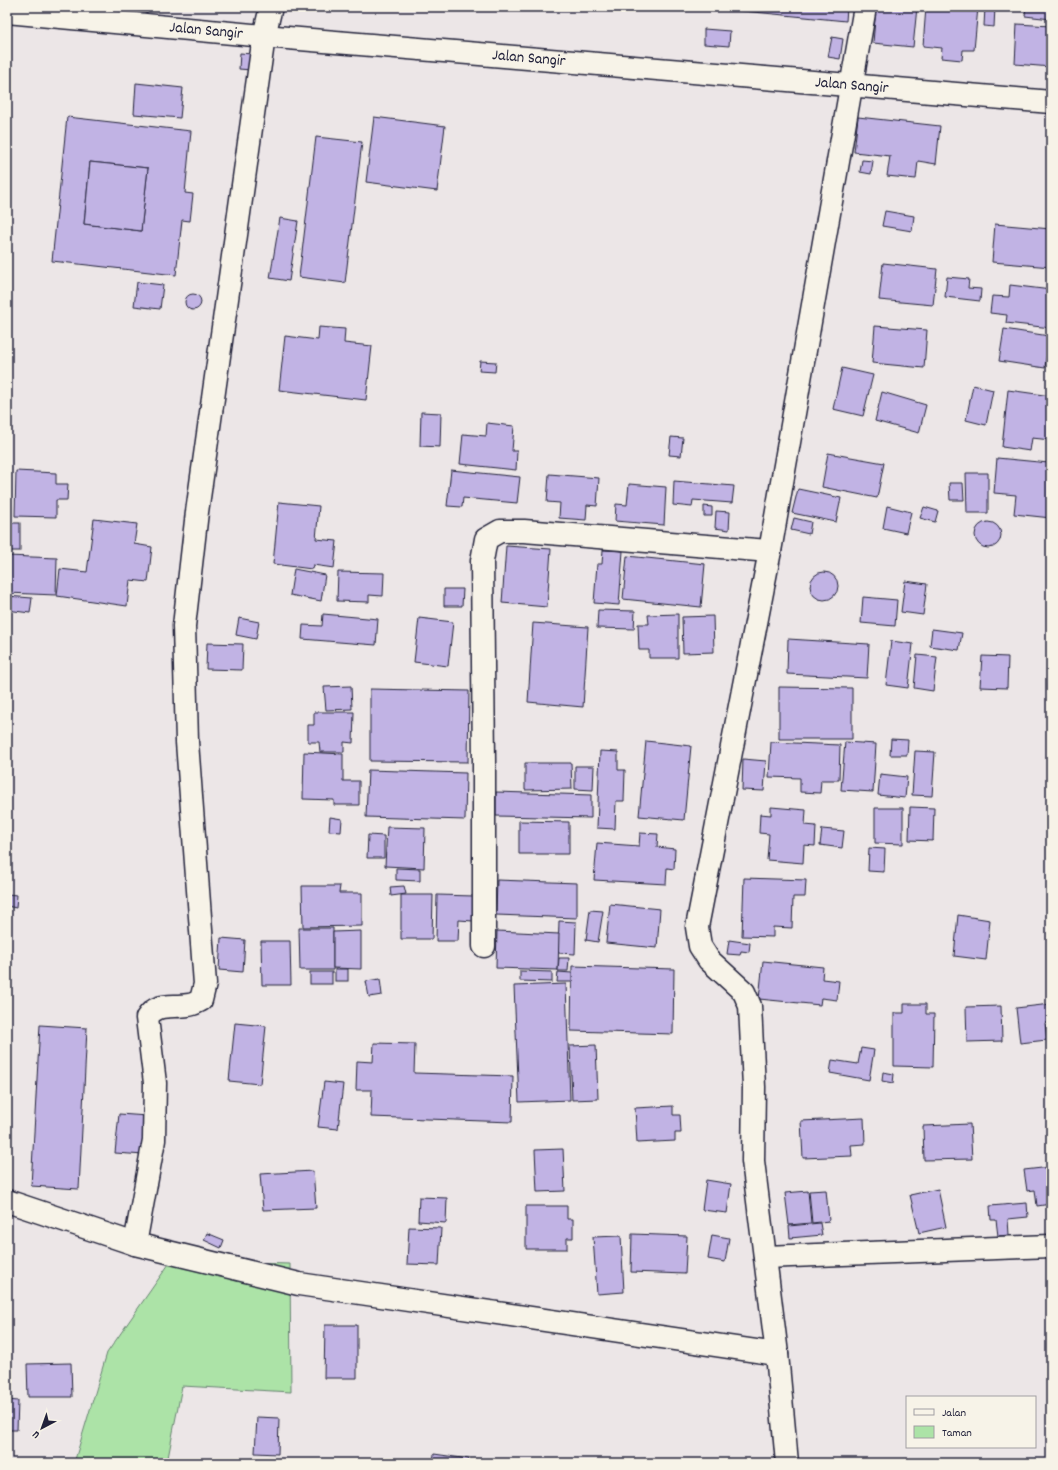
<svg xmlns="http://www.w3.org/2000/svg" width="1058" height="1470" viewBox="0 0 1058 1470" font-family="Dekko,sans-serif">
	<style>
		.green { fill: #ace3a7; stroke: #678271 }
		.building { fill: #c1b3e4; stroke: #22223b; fill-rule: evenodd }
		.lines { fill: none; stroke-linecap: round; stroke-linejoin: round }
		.minor-casing { stroke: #22223b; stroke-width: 25 }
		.tertiary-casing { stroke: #22223b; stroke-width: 25 }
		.minor { stroke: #f7f3e8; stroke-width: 22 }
		.tertiary { stroke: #f7f3e8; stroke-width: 22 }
		.labels { text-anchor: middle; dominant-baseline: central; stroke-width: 3; stroke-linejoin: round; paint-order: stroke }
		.street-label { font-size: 16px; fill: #22223b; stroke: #f7f3e8 }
	</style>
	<rect width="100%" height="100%" fill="#ece6e7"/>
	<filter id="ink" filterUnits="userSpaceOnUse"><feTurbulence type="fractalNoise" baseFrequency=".025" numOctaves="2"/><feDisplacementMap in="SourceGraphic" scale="8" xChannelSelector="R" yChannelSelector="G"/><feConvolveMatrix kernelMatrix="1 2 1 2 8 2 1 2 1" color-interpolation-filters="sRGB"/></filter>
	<g filter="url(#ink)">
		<!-- green -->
		<path class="green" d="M171 1261 290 1264 291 1392 182 1386 167 1463H74L107 1353Z"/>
		<!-- building -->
		<g class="building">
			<path d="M702 7H847L846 21Z"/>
			<path d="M876 7H917L913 47 873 43Z"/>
			<path d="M926 7H978L974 50H963L962 60 941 58 942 48 923 46Z"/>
			<path d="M985 7H995L994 27 984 26Z"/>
			<path d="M1026 7H1051V19L1025 16Z"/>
			<path d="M1017 24 1051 26V67L1015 64Z"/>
			<path d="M704 29 730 31 729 46 704 44Z"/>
			<path d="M832 37 843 39 840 59 828 57Z"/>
			<path d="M240 53 252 54 251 70 239 69Z"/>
			<path d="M136 83 183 88 180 118 134 114Z"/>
			<path d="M67 117 191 131 185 193 193 194 190 221 182 220 176 275 52 261ZM90 162 148 168 141 231 84 224Z"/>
			<path d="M374 117 445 126 437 191 366 182Z"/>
			<path d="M858 117 940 126 936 164 918 161 916 179 887 176 890 156 854 152Z"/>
			<path d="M316 137 362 142 345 283 299 277Z"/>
			<path d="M862 160 873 161 871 174 860 172Z"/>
			<path d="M90 162 148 168 141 231 84 224Z"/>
			<path d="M885 211 914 216 912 231 882 226Z"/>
			<path d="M280 218 298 221 289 281 270 278Z"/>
			<path d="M995 224 1051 229V267L992 262Z"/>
			<path d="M883 263 937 269 933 305 879 300Z"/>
			<path d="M947 277 969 279 968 288 981 289 980 301 945 297Z"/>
			<path d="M137 282 163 285 160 309 134 306Z"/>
			<path d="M1010 285 1051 290V328L1006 323 1007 315 990 313 992 296 1009 297Z"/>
			<circle cx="193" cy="302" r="8"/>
			<path d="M875 326 927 330 924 368 872 363Z"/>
			<path d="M319 327 345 329 344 343 372 346 366 400 279 390 285 336 318 340Z"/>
			<path d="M1004 329 1049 336 1045 368 999 361Z"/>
			<path d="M480 361 496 362 495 372 479 371Z"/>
			<path d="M842 368 873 375 863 416 833 409Z"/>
			<path d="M973 385 993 390 986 425 966 420Z"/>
			<path d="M1008 390 1051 396V440L1032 438 1030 451 1002 447Z"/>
			<path d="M882 392 926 405 919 433 875 421Z"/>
			<path d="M421 412 441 413 440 447 420 446Z"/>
			<path d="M487 423 514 426 512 451H517L516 470 460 464 463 434 486 436Z"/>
			<path d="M671 437 683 438 681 456 669 455Z"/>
			<path d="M828 453 884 463 877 498 822 487Z"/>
			<path d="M997 458 1049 463V469H1051V518L1014 514 1016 495 994 493Z"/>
			<path d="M451 470 520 477 517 503 463 498 462 507 447 506Z"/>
			<path d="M16 471 56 473V484H68L67 500H56V517L15 516Z"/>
			<path d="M966 473H988V513H967Z"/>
			<path d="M549 474 599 478 597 506 587 505 586 520 559 518 560 503 547 502Z"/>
			<path d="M674 481 734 486 732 503 693 500 692 507 673 505Z"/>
			<path d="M949 483H963L964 500H950Z"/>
			<path d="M629 484 666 487 664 525 615 521 616 504 627 505Z"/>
			<path d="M798 489 841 498 836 522 792 513Z"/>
			<path d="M279 502 319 506 316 539 337 541 334 568 313 565 312 569 273 564Z"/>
			<path d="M704 506 712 507V516H704Z"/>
			<path d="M887 506 911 512 906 533 883 528Z"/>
			<path d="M924 507 938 511 935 522 920 518Z"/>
			<path d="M716 511 730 512 729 530 715 528Z"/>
			<path d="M794 518 811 522 809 534 791 530Z"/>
			<path d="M94 519 137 524 134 544 152 547 148 582 130 580 127 606 57 596 60 569 87 572Z"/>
			<circle cx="988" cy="535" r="13"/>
			<rect x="7" y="523" width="13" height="28"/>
			<path d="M506 546 551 549 547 607 502 603Z"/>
			<path d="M603 550 623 551 619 605 594 603 597 564H602Z"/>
			<path d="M7 556 57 558 56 595 7 593Z"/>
			<path d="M627 556 705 564 701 607 623 599Z"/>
			<path d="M294 569 325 575 321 601 290 595Z"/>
			<path d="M338 572 384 573 383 596 369 595V602L337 601Z"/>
			<circle cx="824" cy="586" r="14"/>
			<path d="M905 581 927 584 923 615 901 612Z"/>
			<path d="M444 589H463L462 606H444Z"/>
			<path d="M7 596 32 598 30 613 7 610Z"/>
			<path d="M863 597 897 600 895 626 861 623Z"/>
			<path d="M598 610 635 611 634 629 597 628Z"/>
			<path d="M323 614 378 619 376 645 302 639 303 625 322 626Z"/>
			<path d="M678 614V658H649V650H639L638 624H649L648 615Z"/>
			<path d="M713 616 714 652 683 653 682 617Z"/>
			<path d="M239 618 259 622 256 639 236 635Z"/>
			<path d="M419 618 453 622 448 666 414 662Z"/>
			<path d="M533 623 588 627 583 707 528 702Z"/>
			<path d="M932 629 962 633 959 650 930 646Z"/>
			<path d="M788 639 869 644 867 678 787 674Z"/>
			<path d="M891 641 913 644 908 688 886 685Z"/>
			<path d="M207 643 243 644 242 670 206 669Z"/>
			<path d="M917 655 937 657 933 691 914 688Z"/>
			<path d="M982 656 1008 657 1007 688 980 687Z"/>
			<path d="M351 686 352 709 326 710 324 687Z"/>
			<path d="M779 687 852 688V739H779Z"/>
			<path d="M370 689 469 691 468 762 370 761Z"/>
			<path d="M314 712H354L353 743 344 742V752H320L319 742H308V725H314Z"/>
			<path d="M891 739 908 740 907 755H890Z"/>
			<path d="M646 741 691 746 684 820 639 816Z"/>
			<path d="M771 742 840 745 839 780H821L820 793 800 792V778L769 777Z"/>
			<path d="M845 742 876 744 873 792 841 790Z"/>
			<path d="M600 751 618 752V770H625L624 801H616L615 829 597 828Z"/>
			<path d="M915 751 935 752 932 796 912 795Z"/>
			<path d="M304 752 343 754V781H359V805H334V800L303 799Z"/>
			<path d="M743 759 766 761 764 791 742 790Z"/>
			<path d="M525 763H571L572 789 525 790Z"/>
			<path d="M575 766H594L593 790 575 789Z"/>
			<path d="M368 770 466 773 465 820 366 817Z"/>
			<path d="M880 774 907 777 905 798 878 795Z"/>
			<path d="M496 792 591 795V818L496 816Z"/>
			<path d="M771 807 806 810 805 825 816 826 815 846 804 845 803 863 767 860 769 834 759 833 760 814 771 815Z"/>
			<path d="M910 807 934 808 933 841 909 840Z"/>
			<path d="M875 808H903V844L875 843Z"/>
			<path d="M330 817 342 819 341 832 329 831Z"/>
			<path d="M519 821 569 822V854H519Z"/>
			<path d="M387 827 425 828 424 868 385 866Z"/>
			<path d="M822 829 844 831 842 848 820 845Z"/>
			<path d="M640 833 658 834 657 847 675 849 674 869 667 868 666 884 594 880 597 843 639 846Z"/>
			<path d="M368 835 384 836V858H367Z"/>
			<path d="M869 848 885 849 884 872 868 871Z"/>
			<path d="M396 868 420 869V881L396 880Z"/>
			<path d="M744 878 806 880 805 897H793L792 928 773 927V937L742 936Z"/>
			<path d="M497 880 577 883V918L496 915Z"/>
			<path d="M302 886H340L339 893H362V926L303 927Z"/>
			<path d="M404 886 406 894 391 896 390 887Z"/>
			<path d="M7 894 17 895 16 908 7 906Z"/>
			<path d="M401 895H433L432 939H401Z"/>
			<path d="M437 895 474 896 473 921 459 920 458 941H436Z"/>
			<path d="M610 904 660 909 657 948 606 943Z"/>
			<path d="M590 910 603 911 598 942 586 940Z"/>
			<path d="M958 915 990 920 986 960 954 956Z"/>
			<path d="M559 921 576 922 575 954 558 953Z"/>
			<path d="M299 928H333V970H300Z"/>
			<path d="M361 931V969L333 968V932Z"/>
			<path d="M497 931 559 934 558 970 496 968Z"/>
			<path d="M221 938 245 940 243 972 219 970Z"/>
			<path d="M729 940 750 943 749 952 741 951 740 955 727 954Z"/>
			<path d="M261 941H290L291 985H262Z"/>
			<path d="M559 958H569L568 971H558Z"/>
			<path d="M763 961 823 967 822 979 839 981 837 1000 821 998 820 1005 759 999Z"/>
			<path d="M572 966 674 969 673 1034 571 1031Z"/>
			<rect x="335" y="969" width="13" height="12"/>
			<path d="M520 971 552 972V982L520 981Z"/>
			<rect x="310" y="972" width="22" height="12"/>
			<path d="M558 972 572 973V982H557Z"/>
			<path d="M380 979 382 995 369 997 366 981Z"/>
			<path d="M566 984 570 1100 519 1102 514 986Z"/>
			<path d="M904 1004H926V1014H934L933 1067 894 1066V1013H904Z"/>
			<path d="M1051 1004V1022L1045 1023 1047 1040 1020 1043 1016 1008Z"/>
			<path d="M1001 1006 1002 1041 967 1042 966 1007Z"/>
			<path d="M235 1023 266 1026 260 1084 229 1081Z"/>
			<path d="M40 1025 87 1028 79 1189 31 1186Z"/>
			<path d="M374 1043 415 1044 414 1073 513 1076 512 1122 371 1117 372 1090H356L357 1061 373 1062Z"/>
			<path d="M596 1045 598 1099 572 1100 570 1046Z"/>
			<path d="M861 1048 874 1050 869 1080 830 1073 832 1060 858 1064Z"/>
			<path d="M883 1072 894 1074 893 1083 882 1081Z"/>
			<path d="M324 1082 343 1084 338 1129 318 1127Z"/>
			<path d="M673 1106V1115H680L681 1133H675V1141L637 1143 635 1108Z"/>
			<path d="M119 1114 147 1116 144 1155 115 1153Z"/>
			<path d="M864 1118 865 1144 851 1145 852 1156 803 1158 801 1121Z"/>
			<path d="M970 1124 972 1159 924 1160 923 1126Z"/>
			<path d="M563 1149 565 1191 537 1192 535 1150Z"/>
			<path d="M1051 1167V1204L1037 1206 1035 1190 1027 1191 1024 1170Z"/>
			<path d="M313 1171 316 1208 263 1210 260 1174Z"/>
			<path d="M706 1180 731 1184 727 1213 702 1210Z"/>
			<path d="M938 1189 946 1227 919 1233 910 1195Z"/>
			<path d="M826 1190 829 1221 812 1223 809 1191Z"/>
			<path d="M808 1191 811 1223 789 1225 785 1193Z"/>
			<path d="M419 1197 447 1198 446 1223 418 1221Z"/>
			<path d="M1027 1203 1028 1217 1008 1219 1009 1235 998 1236 996 1220H991L990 1206Z"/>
			<path d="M526 1206H567V1219H573V1238H567V1249H526Z"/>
			<path d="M820 1223 822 1235 790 1238 789 1226Z"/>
			<path d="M409 1227 441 1228 439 1265 407 1264Z"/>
			<path d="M207 1233 224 1240 221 1248 204 1240Z"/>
			<path d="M632 1234 687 1236 685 1274 631 1272Z"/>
			<path d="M712 1235 729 1238 725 1262 708 1259Z"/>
			<path d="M621 1236 624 1292 597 1294 593 1237Z"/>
			<path d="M325 1325H357V1378H324Z"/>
			<path d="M71 1363 72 1397H28L27 1364Z"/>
			<path d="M7 1400 18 1401 17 1430H7Z"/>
			<path d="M257 1417 279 1418 278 1454 255 1453Z"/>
			<path d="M434 1454 469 1459 468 1463H433Z"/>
		</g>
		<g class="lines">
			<defs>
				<g id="minor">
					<path d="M484 946V763L482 561 486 539 500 531H524L770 551"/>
					<path d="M7 1201 135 1244 299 1284 777 1354"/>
					<path id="s1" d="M135 1244 154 1140 155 1083 147 1018C156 1002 172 1008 188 1005 193 1005 197 1002 201 1000L205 984 187 742 184 626 197 512 264 36 1051 102"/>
					<path d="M765 1257 1051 1246"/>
					<path d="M787 1463 777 1354 753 1161 754 1087 750 1006 744 992 709 960 700 946 697 927 770 551 865 7"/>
				</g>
				<g id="tertiary">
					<path id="s2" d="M7 12 264 36 271 7"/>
				</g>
			</defs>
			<!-- minor casing -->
			<use href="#minor" class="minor-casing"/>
			<!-- tertiary casing -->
			<use href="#tertiary" class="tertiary-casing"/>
			<!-- minor -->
			<use href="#minor" class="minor"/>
			<!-- tertiary -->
			<use href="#tertiary" class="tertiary"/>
		</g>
	</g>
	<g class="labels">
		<!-- street labels -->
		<g class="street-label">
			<text stroke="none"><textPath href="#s2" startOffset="200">Jalan Sangir</textPath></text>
			<text stroke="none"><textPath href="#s1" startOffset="1524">Jalan Sangir</textPath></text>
			<text stroke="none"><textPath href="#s1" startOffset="1848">Jalan Sangir</textPath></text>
		</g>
	</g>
	<!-- margin -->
	<rect width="1058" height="1470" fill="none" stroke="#f7f3e8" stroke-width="24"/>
	<rect x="12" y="12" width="1034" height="1446" fill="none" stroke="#22223b" stroke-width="1.5" filter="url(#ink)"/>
	<!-- legend -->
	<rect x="906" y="1396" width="130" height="52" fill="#f7f3e8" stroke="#a29fa3"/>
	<rect x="914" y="1409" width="20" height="6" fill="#f7f3e8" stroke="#a29fa3"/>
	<text x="942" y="1416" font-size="12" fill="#22223b">Jalan</text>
	<rect x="914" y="1426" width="20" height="12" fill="#ace3a7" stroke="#a29fa3"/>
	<text x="942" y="1436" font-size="12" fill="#22223b">Taman</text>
	<!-- north arrow -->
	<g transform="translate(42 1428) rotate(221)" stroke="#f7f3e8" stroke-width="3" paint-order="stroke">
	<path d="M0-3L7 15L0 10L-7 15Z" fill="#22223b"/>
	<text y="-6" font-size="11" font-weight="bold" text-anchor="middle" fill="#22223b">U</text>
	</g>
</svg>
